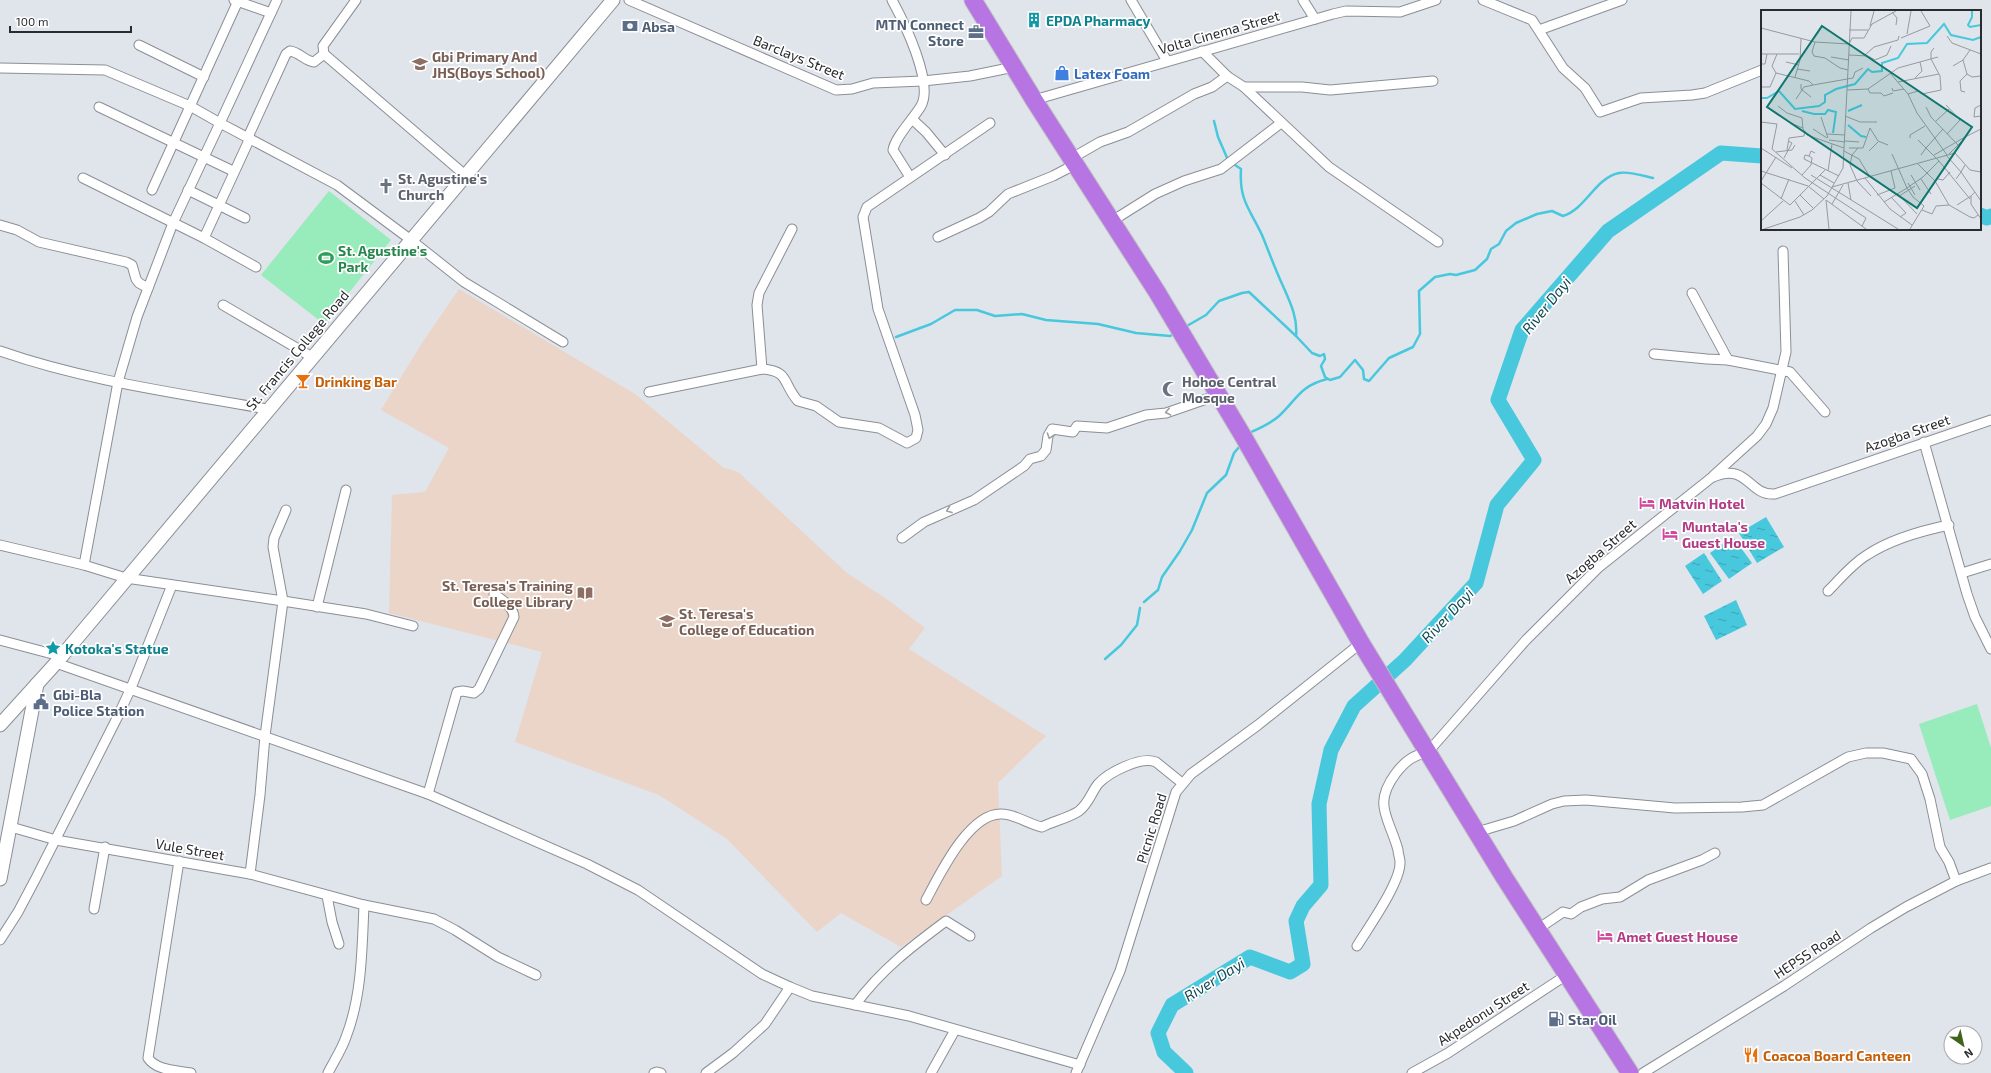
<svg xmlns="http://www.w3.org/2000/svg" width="1991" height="1073" viewBox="0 0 1991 1073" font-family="'Exo 2',sans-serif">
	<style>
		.education { fill: #ebd5c9 }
		.grass { fill: #98ebbb }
		.water { fill: url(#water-ripples) }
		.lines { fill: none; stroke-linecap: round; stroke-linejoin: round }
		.stream { stroke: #48c8dd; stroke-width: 2.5 }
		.river { stroke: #48c8dd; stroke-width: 15 }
		.street-casing { stroke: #8b8f95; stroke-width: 11 }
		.secondary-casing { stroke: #8b8f95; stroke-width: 15 }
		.highway-casing { stroke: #bfbfc0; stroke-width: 19 }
		.street { stroke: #fff; stroke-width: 9 }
		.secondary { stroke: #fff; stroke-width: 13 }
		.highway { stroke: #b675e2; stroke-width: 17 }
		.oneway { stroke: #9fa0a1 }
		.labels { text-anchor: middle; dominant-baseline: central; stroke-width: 3.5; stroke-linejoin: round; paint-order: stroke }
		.culture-label { font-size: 14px; font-weight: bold; fill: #0d838f; stroke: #fff; text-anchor: start }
		.service-label { font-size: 14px; font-weight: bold; fill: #4e5e75; stroke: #fff; text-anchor: start }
		.street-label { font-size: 14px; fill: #2a2b2e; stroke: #fff }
		.education-label { font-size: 14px; font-weight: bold; fill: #785e54; stroke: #fff; text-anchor: start }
		.shop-label { font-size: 14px; font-weight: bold; fill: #366cbe; stroke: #fff; text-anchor: start }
		.worship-label { font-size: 14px; font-weight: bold; fill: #5b616d; stroke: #fff; text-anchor: start }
		.leisure-label { font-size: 14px; font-weight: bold; fill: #27864d; stroke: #fff; text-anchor: start }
		.food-label { font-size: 14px; font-weight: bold; fill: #c56008; stroke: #fff; text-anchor: start }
		.hotel-label { font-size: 14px; font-weight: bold; fill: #b23c85; stroke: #fff; text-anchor: start }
		.water-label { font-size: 15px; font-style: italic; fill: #134a53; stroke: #fff }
		.inset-river { fill: none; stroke: #48c8dd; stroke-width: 2 }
		.inset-road { fill: none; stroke: #979a9f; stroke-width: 1 }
		.view { fill: #0f766e; fill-opacity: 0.15; stroke: #0f766e; stroke-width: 2 }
		.inset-edge { fill: none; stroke: #2a2b2e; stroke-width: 2 }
	</style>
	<defs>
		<pattern id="water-ripples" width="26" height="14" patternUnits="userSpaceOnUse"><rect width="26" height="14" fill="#48c8dd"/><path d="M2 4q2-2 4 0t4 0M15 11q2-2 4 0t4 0" fill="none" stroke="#3ca3b4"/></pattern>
	</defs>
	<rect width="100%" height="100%" fill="#e0e4eb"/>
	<!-- education -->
	<path class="education" d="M459 289 635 394 724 468 738 472 847 573 888 600 925 628 909 649 1046 736 998 783 1002 876 901 947 841 913 817 932 727 839 659 795 515 742 542 652 389 613 392 495 425 492 449 448 381 410 422 343Z"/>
	<!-- grass -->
	<g class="grass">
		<path d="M329 191 391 240 324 324 261 275Z"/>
		<path d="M1977 704 1991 748V806L1950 820 1919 724Z"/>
	</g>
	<!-- water -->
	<g class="water">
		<path d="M1766 517 1784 547 1757 563 1739 533Z"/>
		<path d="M1733 537 1752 563 1729 579 1710 553Z"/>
		<path d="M1704 553 1722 581 1703 594 1685 566Z"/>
		<path d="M1736 600 1747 625 1716 640 1704 616Z"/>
	</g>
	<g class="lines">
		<!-- stream -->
		<g class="stream">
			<path d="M1214 121 1218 137 1228 160"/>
			<path d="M1232 163 1241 169C1239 201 1250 209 1262 235 1269 252 1275 269 1283 286 1290 302 1298 318 1296 336L1312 353 1320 356 1324 354 1325 359 1321 366 1325 377 1330 380 1340 377 1355 360 1363 370 1364 379 1369 381 1389 358 1413 347 1420 334 1419 291 1435 277 1450 274 1456 275 1475 270 1487 259 1491 249 1499 244 1506 231 1516 223 1537 214 1552 211 1563 216C1586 209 1595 178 1619 173 1629 171 1644 176 1653 178"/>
			<path d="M1185 327 1206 315 1219 301 1242 293 1249 292 1296 336"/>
			<path d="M896 337 931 324 955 310H977L995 316 1022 314 1046 320 1098 324 1136 333 1170 336 1174 334"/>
			<path d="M1249 433C1260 428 1270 424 1279 416 1297 399 1300 386 1327 379"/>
			<path d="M1144 602 1158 590 1162 577 1180 551 1192 530 1207 493 1226 475 1234 453 1240 446"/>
			<path d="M1105 659 1121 645 1137 625 1140 608"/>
		</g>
		<!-- river -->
		<g class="river">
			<path d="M1980 215 1987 218 1991 216"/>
			<path d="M1186 1073 1164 1052 1158 1033 1172 1005 1250 957 1290 972 1303 964 1296 921 1303 906 1321 885 1319 804 1331 750 1354 706 1405 660 1476 583 1497 505 1534 460 1498 400 1522 330 1608 231 1721 153 1762 156"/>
		</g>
		<defs>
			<g id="street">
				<path d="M234 0 271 13"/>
				<path d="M277 0 220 123 337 185 411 240 464 282 563 342"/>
				<path d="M356 0 323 46 324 54 465 175"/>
				<path d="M629 0 836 90 852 89 873 83 923 81 970 76 1014 67"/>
				<path d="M892 0C904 22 934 83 921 106 914 118 895 137 893 150L910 177"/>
				<path d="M1131 0 1167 61"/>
				<path d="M1303 0 1315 19"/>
				<path d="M1483 0 1532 20 1563 68 1585 88 1600 112 1641 98 1692 95 1705 93 1762 70"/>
				<path d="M1539 30 1622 0"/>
				<path d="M139 45 204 77"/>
				<path d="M1202 51 1227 76 1244 87H1302L1330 90 1433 81"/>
				<path d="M0 68 105 70 190 106 220 123 173 223 137 317 118 382 84 565 126 578 283 601 273 547 274 538 286 510"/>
				<path d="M1244 87 1329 167 1438 242"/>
				<path d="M1034 100 1333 14 1346 11 1400 12 1436 0"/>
				<path d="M99 107 233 171"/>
				<path d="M912 119 926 132 945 155"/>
				<path d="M248 137 286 54 290 51C299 52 305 61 314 62L324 54"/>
				<path d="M1072 158 1100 142 1128 132 1194 94 1212 87 1227 76"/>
				<path d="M83 178 204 238 256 267"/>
				<path d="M152 190 238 1"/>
				<path d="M188 190 245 218"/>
				<path d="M1112 221 1155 194 1184 181 1221 169 1281 123"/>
				<path d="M0 225 17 230 39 242 126 262 132 265 136 279 139 283 148 288"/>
				<path d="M938 237 979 218 989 212 1008 194 1053 176 1076 164"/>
				<path d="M204 238 250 138"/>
				<path d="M1692 293 1728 360"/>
				<path d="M223 305 312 357"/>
				<path d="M0 351C86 381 178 393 267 409"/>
				<path d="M1654 354 1707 359 1728 360 1790 372 1825 412"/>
				<path d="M762 369 757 305 759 293 792 229"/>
				<path d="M649 392 762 369C790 371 782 383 798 401L816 406 839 422 879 428 907 443 916 438 918 430 915 415 878 309 863 217 867 207 990 123"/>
				<path d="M1924 442 1967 594 1975 617 1991 649"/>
				<path d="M1713 476 1757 436 1766 424 1773 408 1786 352 1783 251"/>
				<path d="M902 538 924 522 974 500 1024 466 1030 459 1041 456 1046 450 1048 436 1052 429 1073 432 1077 426 1107 428 1146 415 1166 413 1218 395"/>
				<path d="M0 545 84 565"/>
				<path d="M1962 573 1991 564"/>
				<path d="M1828 591C1840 579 1852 564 1867 555 1891 539 1920 531 1949 525"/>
				<path d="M317 607 346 490"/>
				<path d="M0 640 60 656"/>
				<path d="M56 663 428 794 587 864 638 890 762 974 790 987 812 996 909 1016 1080 1065"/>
				<path d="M428 794 457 692 463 691 474 693 479 689 514 617C513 606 502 600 494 594"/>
				<path d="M11 827 56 840 250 874 364 905 434 919 455 930 498 957 536 975"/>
				<path d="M1477 832 1514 821 1552 804 1564 801 1586 800 1675 808 1742 807 1763 805 1848 757 1866 753H1883L1911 759 1922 774 1930 799 1940 847 1949 862 1956 881"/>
				<path d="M179 861 148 1058C157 1071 176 1070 191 1073"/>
				<path d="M250 874 260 795 265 736 283 601 366 614 413 626"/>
				<path d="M327 896 332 922 339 944"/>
				<path d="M926 900C939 876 969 812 1002 814 1015 814 1028 824 1042 827 1053 821 1069 818 1079 811 1089 803 1091 793 1098 784 1109 772 1141 756 1156 762L1182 783"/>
				<path d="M94 909 105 847"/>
				<path d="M1538 929 1563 912 1571 914 1581 907 1602 899 1620 897 1648 880 1702 860 1715 853"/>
				<path d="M0 940 18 912 36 878 117 718 131 688 172 585"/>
				<path d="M1357 946C1368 928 1401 882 1400 862 1400 858 1398 854 1398 850 1389 817 1372 805 1396 773 1405 761 1414 755 1428 752L1526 640 1598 568 1711 478C1749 461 1747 496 1775 494L1991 420"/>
				<path d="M855 1005C882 969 911 947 946 921L970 936"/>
				<path d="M328 1073C334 1061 342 1049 346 1037 362 996 362 949 364 905"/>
				<path d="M654 1073 657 1072 661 1073"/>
				<path d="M706 1073 733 1053 765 1024 790 987"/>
				<path d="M931 1073 955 1030"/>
				<path d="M1076 1073 1120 971 1176 792 1191 774 1258 725 1361 643"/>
				<path d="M1412 1073 1448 1053 1568 974"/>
				<path d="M1643 1073 1784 986 1871 928 1906 907 1956 881 1991 868"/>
			</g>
			<g id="secondary">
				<path d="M0 725 56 663 613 0"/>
				<path d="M0 879 37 684"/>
			</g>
			<path id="highway" d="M973 0 1034 100 1157 292 1243 436 1361 643 1504 877 1630 1073"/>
		</defs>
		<!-- street casing -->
		<use href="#street" class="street-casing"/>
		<!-- secondary casing -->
		<use href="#secondary" class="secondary-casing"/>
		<!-- highway casing -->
		<use href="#highway" class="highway-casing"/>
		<!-- street -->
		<use href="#street" class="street"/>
		<!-- secondary -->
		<use href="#secondary" class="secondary"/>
		<!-- highway -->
		<use href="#highway" class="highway"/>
	</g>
	<!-- one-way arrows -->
	<defs><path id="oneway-chevron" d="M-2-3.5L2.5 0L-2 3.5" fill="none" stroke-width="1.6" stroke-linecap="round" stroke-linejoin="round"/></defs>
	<g class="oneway">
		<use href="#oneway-chevron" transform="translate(1168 412) rotate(167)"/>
		<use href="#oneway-chevron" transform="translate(1050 436) rotate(109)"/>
		<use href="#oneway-chevron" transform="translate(949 510) rotate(159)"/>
	</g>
	<!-- icons -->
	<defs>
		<symbol id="building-bare" viewBox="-9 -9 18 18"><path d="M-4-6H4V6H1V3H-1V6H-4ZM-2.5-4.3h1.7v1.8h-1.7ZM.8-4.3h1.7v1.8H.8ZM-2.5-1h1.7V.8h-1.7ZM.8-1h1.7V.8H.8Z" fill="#0f9aa8" stroke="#fff" stroke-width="2.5" paint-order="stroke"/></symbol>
		<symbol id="bank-bare" viewBox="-9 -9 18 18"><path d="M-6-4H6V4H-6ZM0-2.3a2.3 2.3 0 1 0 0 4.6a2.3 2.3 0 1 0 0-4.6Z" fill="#5c6f8a" stroke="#fff" stroke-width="2.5" paint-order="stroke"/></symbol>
		<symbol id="office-bare" viewBox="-9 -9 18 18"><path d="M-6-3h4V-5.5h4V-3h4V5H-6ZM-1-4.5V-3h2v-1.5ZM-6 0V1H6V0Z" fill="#5c6f8a" stroke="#fff" stroke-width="2.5" paint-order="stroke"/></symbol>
		<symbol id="school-bare" viewBox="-9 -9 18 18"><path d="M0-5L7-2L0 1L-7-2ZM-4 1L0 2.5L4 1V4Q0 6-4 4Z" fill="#8d6e63" stroke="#fff" stroke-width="2.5" paint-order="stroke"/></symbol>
		<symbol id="shop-bare" viewBox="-9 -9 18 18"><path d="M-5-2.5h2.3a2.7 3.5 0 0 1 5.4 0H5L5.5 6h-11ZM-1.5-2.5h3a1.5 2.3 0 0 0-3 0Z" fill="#3f7fe0" stroke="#fff" stroke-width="2.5" paint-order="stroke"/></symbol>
		<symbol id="church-bare" viewBox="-9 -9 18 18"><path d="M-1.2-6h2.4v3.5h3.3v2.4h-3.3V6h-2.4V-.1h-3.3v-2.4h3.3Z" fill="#6b7280" stroke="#fff" stroke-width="2.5" paint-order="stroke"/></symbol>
		<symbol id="stadium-bare" viewBox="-9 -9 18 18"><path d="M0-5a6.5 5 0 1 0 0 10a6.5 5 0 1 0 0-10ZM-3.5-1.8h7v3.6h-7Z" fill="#2e9e5b" stroke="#fff" stroke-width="2.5" paint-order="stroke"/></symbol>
		<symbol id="bar-bare" viewBox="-9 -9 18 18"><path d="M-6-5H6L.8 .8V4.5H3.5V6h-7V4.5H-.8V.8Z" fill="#e8710a" stroke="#fff" stroke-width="2.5" paint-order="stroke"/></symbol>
		<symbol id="mosque-bare" viewBox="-9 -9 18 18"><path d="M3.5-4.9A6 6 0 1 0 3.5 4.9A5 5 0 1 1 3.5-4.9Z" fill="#6b7280" stroke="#fff" stroke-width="2.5" paint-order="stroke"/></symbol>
		<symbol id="hotel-bare" viewBox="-9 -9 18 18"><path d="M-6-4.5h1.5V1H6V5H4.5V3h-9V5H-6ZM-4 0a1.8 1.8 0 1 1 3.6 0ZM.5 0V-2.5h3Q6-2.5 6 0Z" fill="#d1479c" stroke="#fff" stroke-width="2.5" paint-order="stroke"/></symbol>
		<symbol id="library-bare" viewBox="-9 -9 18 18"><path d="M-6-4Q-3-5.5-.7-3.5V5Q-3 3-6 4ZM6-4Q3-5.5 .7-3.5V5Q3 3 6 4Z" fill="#8d6e63" stroke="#fff" stroke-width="2.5" paint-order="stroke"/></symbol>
		<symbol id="university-bare" viewBox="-9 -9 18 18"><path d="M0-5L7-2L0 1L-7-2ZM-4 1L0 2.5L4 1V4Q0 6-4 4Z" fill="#8d6e63" stroke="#fff" stroke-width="2.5" paint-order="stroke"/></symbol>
		<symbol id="sight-bare" viewBox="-9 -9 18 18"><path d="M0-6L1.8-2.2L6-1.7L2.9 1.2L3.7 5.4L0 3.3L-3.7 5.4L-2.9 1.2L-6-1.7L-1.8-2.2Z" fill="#0f9aa8" stroke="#fff" stroke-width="2.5" paint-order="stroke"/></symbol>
		<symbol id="civic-bare" viewBox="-9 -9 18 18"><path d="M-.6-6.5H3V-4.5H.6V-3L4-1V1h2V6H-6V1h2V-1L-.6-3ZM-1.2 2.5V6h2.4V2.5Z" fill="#5c6f8a" stroke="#fff" stroke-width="2.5" paint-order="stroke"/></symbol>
		<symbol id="fuel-bare" viewBox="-9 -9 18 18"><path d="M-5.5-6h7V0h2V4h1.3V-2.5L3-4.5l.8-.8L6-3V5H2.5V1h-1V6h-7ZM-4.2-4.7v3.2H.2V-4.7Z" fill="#5c6f8a" stroke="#fff" stroke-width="2.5" paint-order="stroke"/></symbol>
		<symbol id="restaurant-bare" viewBox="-9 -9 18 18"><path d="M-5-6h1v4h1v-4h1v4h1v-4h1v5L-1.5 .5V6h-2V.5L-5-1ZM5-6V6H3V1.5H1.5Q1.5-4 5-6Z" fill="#e8710a" stroke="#fff" stroke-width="2.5" paint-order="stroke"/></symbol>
	</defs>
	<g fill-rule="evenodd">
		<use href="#building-bare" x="1023" y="9" width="22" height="22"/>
		<use href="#bank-bare" x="619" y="15" width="22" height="22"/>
		<use href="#office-bare" x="965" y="21" width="22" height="22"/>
		<use href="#school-bare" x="409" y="53" width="22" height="22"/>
		<use href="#shop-bare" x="1051" y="62" width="22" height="22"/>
		<use href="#church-bare" x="375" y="175" width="22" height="22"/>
		<use href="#stadium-bare" x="315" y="247" width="22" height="22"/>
		<use href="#bar-bare" x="292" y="370" width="22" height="22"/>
		<use href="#mosque-bare" x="1159" y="378" width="22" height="22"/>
		<use href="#hotel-bare" x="1636" y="492" width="22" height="22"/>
		<use href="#hotel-bare" x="1659" y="523" width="22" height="22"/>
		<use href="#library-bare" x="574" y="582" width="22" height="22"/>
		<use href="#university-bare" x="656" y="610" width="22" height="22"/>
		<use href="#sight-bare" x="42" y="637" width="22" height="22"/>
		<use href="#civic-bare" x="30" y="691" width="22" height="22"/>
		<use href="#hotel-bare" x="1594" y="925" width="22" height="22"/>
		<use href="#fuel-bare" x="1545" y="1008" width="22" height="22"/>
		<use href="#restaurant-bare" x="1740" y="1044" width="22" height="22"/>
	</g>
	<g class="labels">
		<!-- culture labels -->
		<g class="culture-label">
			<text x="1046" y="20">EPDA Pharmacy</text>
			<text x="65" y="648">Kotoka's Statue</text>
		</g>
		<!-- service labels -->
		<g class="service-label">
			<text x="964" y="24" text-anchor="end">MTN Connect<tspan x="964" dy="16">Store</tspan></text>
			<text x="642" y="26">Absa</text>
			<text x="53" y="694">Gbi-Bla<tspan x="53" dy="16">Police Station</tspan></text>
			<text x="1568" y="1019">Star Oil</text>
		</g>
		<!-- street labels -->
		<g class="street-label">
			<text transform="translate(1219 32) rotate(-16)">Volta Cinema Street</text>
			<text transform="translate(799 57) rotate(22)">Barclays Street</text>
			<text transform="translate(297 350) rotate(-50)">St. Francis College Road</text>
			<text transform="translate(1907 433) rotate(-19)">Azogba Street</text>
			<text transform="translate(1600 551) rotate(-41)">Azogba Street</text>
			<text transform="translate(1151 828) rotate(-73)">Picnic Road</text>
			<text transform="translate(190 849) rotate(10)">Vule Street</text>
			<text transform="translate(1807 954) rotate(-33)">HEPSS Road</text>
			<text transform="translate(1483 1013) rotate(-33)">Akpedonu Street</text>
		</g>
		<!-- education labels -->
		<g class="education-label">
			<text x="432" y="56">Gbi Primary And<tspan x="432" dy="16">JHS(Boys School)</tspan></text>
			<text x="573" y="585" text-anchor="end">St. Teresa's Training<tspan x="573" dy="16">College Library</tspan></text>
			<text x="679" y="613">St. Teresa's<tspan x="679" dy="16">College of Education</tspan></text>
		</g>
		<!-- shop labels -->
		<g class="shop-label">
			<text x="1074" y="73">Latex Foam</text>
		</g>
		<!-- worship labels -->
		<g class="worship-label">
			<text x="398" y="178">St. Agustine's<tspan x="398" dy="16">Church</tspan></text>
			<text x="1182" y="381">Hohoe Central<tspan x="1182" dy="16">Mosque</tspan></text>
		</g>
		<!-- leisure labels -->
		<g class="leisure-label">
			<text x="338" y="250">St. Agustine's<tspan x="338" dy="16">Park</tspan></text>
		</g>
		<!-- food labels -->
		<g class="food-label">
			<text x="315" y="381">Drinking Bar</text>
			<text x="1763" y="1055">Coacoa Board Canteen</text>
		</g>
		<!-- hotel labels -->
		<g class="hotel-label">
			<text x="1659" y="503">Matvin Hotel</text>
			<text x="1682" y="526">Muntala's<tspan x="1682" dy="16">Guest House</tspan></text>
			<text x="1617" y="936">Amet Guest House</text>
		</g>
		<!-- water labels -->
		<g class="water-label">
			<text transform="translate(1546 305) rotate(-51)">River Dayi</text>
			<text transform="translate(1447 615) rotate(-47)">River Dayi</text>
			<text transform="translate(1214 979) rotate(-32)">River Dayi</text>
		</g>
	</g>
	<!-- overview -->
	<g transform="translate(1761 10)">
		<rect width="220" height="220" fill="#e0e4eb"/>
		<path class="inset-river" d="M211 1V7L207 15 209 17 220 15M0 88H6L18 81 34 99 58 96 64 92V85L75 79 94 74 107 59 111 62 121 61V53L137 48 146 34 166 33 183 14 190 25 212 30 220 27M41 101 53 104H64L67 100 75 102 72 123M87 101 101 95M87 115 100 126 105 127"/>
		<path class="inset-road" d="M131 2 136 8 135 15M109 16 113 1M0 18 54 32 88 34 91 28H103L111 14 135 1M88 20H107M146 24 150 1M186 26 191 33 220 44M140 28 169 16 160 1M54 32 51 42 53 46 64 48 79 58 87 60M0 44H38M88 45 107 46 114 50 126 45 130 36M104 45 113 37 137 30 138 26M70 47 88 50M202 50 206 64 211 67 220 66M25 52 38 55M0 54H4L6 44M192 56 202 50 209 40M36 59 49 61M15 63 11 56 16 44M129 63 147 84 156 103 186 145M34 67 39 50 40 29M154 68 161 61 159 52M137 72 178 64M40 74V79L50 87M0 77H9L15 63 48 71 52 75 92 68 94 62 102 58M131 78 132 81 143 79M107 79 109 83H120L123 86 132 83M86 80 107 79 137 58 177 47M204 82 200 81 199 71 206 64M147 84 157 81 161 84 180 80 179 66 170 49V42L173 38M35 89 43 77 52 75M185 95 199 110 186 124M220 95 214 98 213 107 220 106M17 96 26 103 41 108 42 119 46 125 83 138M165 97 170 107 197 135M84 106 99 112H116M60 107 67 128M175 111 188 99M0 112 16 114 11 139 44 168 105 208 101 216M29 113 42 118M52 119 66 128M66 124 84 125M149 128V125L164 116M68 130 84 132M157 130 165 138 182 119M84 131 98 132M0 138 31 158M88 138H102L109 118 117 131 127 135M26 140 28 128 43 126 44 121M83 141 98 149 109 167M108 141 117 132M15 142 31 140 34 135M54 143 50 141 48 146 44 145 43 149 78 166M188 144 206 126 220 119M173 145 204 127M185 145 200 162 195 169M23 148 31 133 27 131M178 151 209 189M157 154 174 171 188 195 209 207 213 208 217 205M204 155 200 162 220 191M0 161 47 176 63 189M67 161 71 134M41 165 50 155 51 148 48 146M50 165 137 219M59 165 73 173M150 165 159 180M104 168 129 199 151 215M160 169 170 184M177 169 182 170 189 162M0 171 15 147M96 171 89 155 91 145 97 138M96 171 110 186M0 173 29 195 64 160M87 173 90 190M147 173 154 185M71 177 194 143 209 160 220 162M214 182 210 186V194L220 209M136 183 156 204M39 185 53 199M116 185 134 178 130 161M138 186 154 176M130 187 145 203 139 207M20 189 28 169M65 190 105 219M65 190 68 219M34 191 43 205M123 192 146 178 131 144M71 194 82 175M196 195 210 186M161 200 171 204 175 196 188 195M0 211 22 191M3 219 39 207 51 200 66 186 82 158 90 1M149 219 163 196 152 187 146 178 162 167 178 151 165 138 160 145"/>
		<path class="view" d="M61 16 211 117 156 198 6 97Z"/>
		<rect width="220" height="220" class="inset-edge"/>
	</g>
	<!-- north arrow -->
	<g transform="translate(1963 1045) rotate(146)"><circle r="19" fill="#ffffff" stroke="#aaaaab"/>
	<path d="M0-3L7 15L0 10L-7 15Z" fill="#40641c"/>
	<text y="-6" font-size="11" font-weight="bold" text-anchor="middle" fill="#2a2b2e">N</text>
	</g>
	<!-- scale -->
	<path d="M10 26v6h121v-6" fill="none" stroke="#2a2b2e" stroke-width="2"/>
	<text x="16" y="26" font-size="12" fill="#2a2b2e" stroke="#ffffff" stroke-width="3" paint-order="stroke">100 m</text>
</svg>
